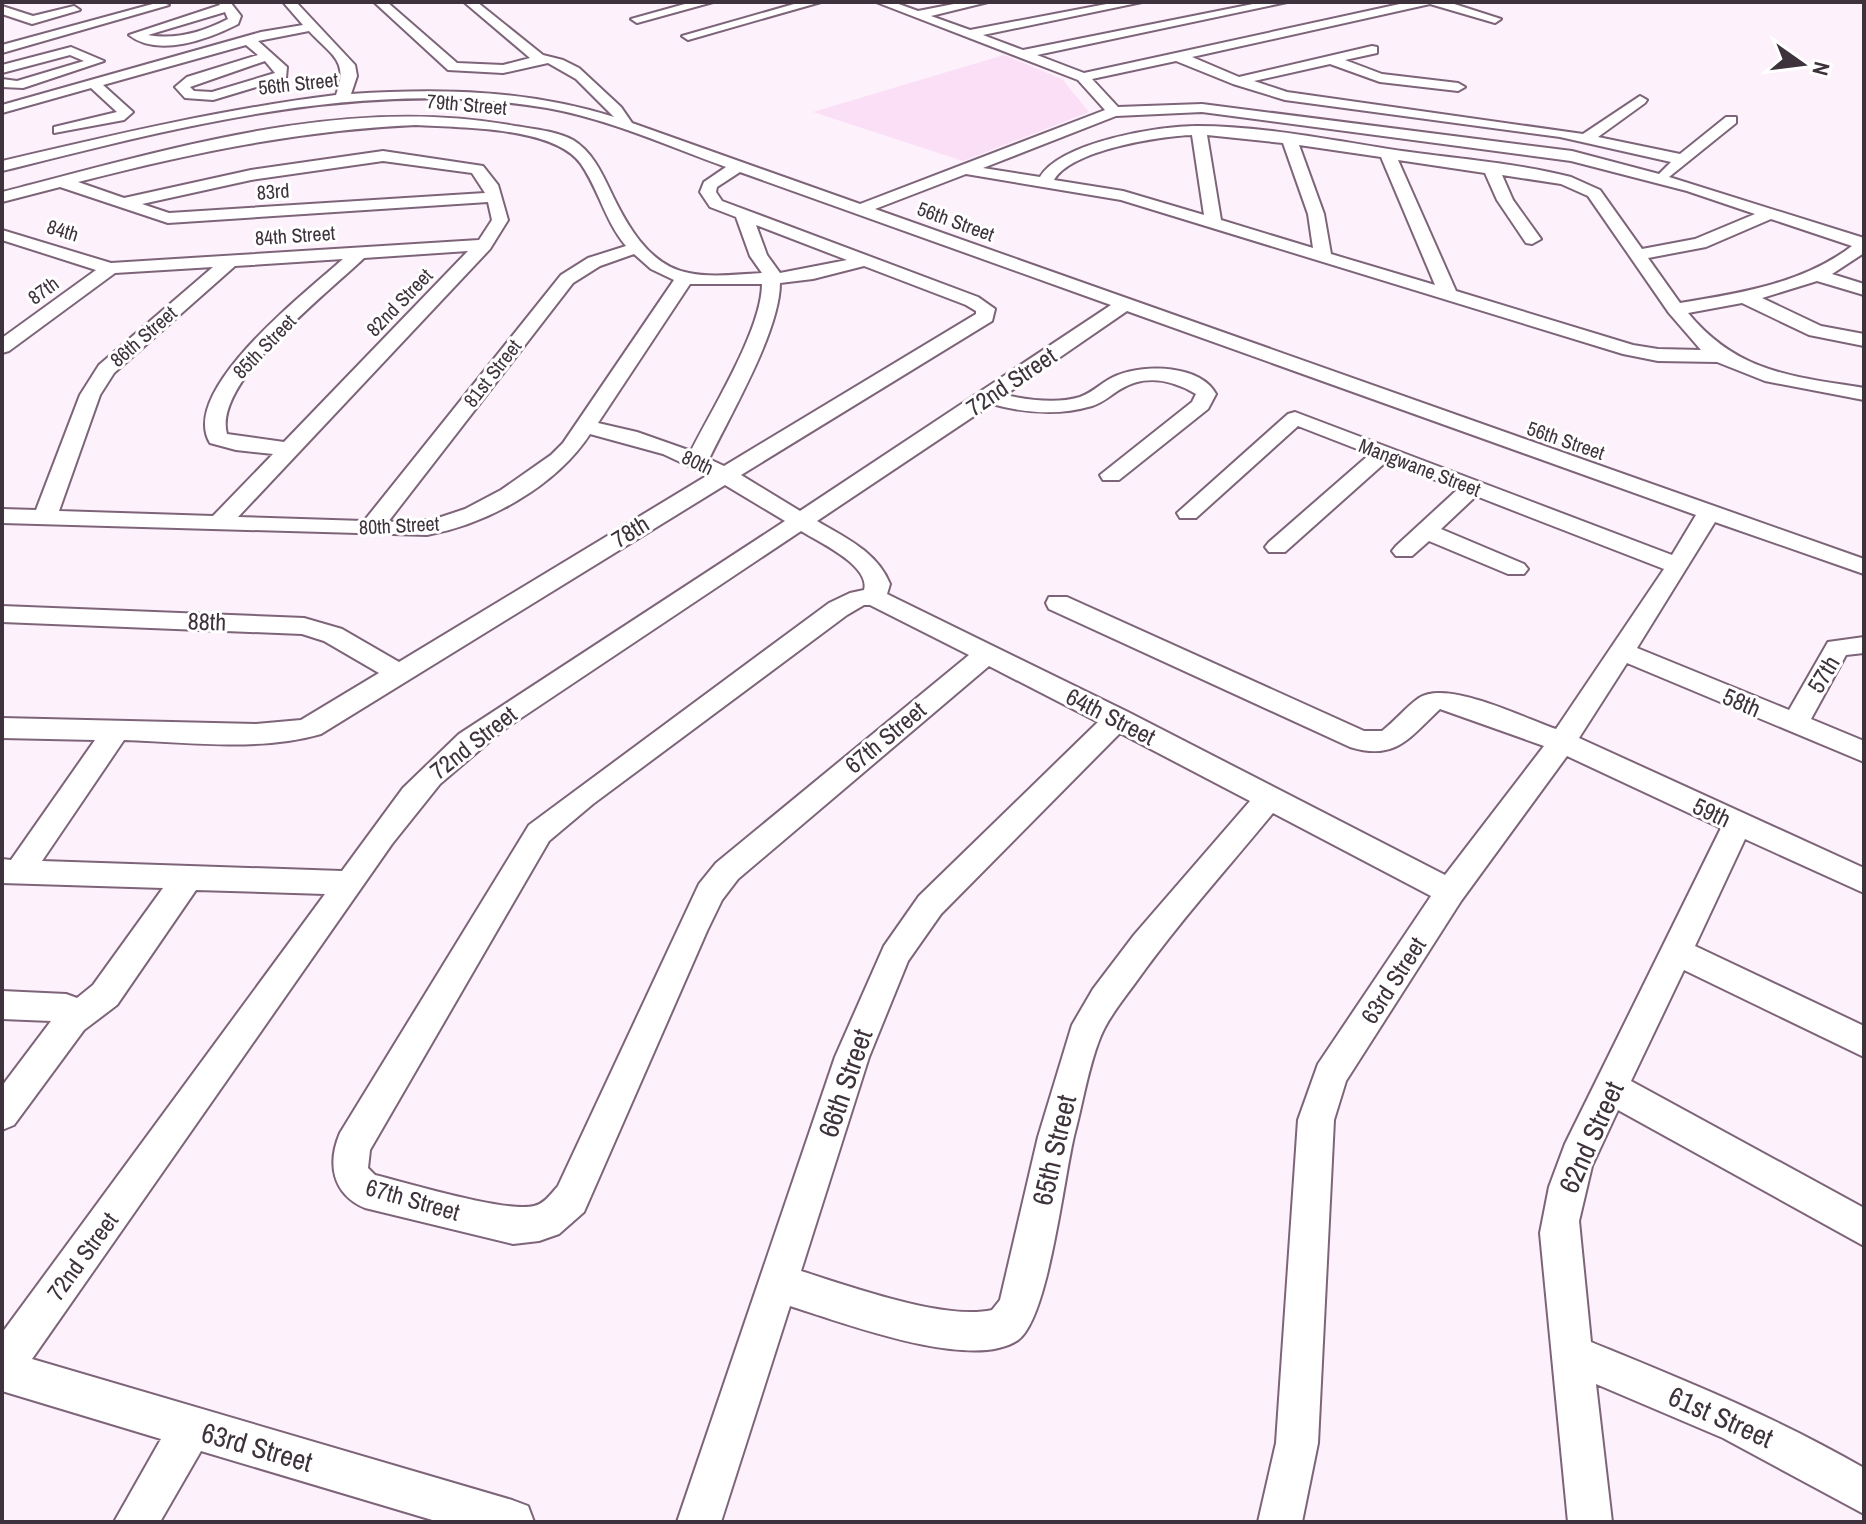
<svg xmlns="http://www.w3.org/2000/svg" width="1866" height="1524" viewBox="0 0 1866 1524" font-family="'Archivo Narrow',sans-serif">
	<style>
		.built { fill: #fbdff6 }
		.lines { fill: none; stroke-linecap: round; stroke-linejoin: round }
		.minor-casing { stroke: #7d6479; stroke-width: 4 }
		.minor { fill: #fff; fill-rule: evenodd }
		.labels { text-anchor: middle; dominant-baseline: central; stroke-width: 6; stroke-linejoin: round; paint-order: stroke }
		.far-street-label { font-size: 20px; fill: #3e333c; stroke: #fff }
		.street-label { font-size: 24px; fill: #3e333c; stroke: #fff }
		.near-street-label { font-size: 28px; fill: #3e333c; stroke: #fff }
	</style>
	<rect width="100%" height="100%" fill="#fdf1fb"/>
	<!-- built -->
	<path class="built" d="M1004 55 1062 79 1089 112 963 161 813 112Z"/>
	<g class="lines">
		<defs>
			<g id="minor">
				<path d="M160 2 169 5 2 53V45Z"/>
				<path d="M218 2H230L241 16 238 24C209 39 158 58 129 35L220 5ZM225 12 228 19C203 32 176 40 148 35Z"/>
				<path d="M283 2H296L355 65 357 76 351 94C440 88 528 90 614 117L576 79 548 63 503 73 448 70 374 2H387L457 63 503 65 530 58 464 2H477L543 55 563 60 579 68 621 107 632 123 860 204 1105 110 1078 80 876 2H893L918 11 964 2H988L931 16 970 30 1117 2H1142L983 35 1023 50 1263 2H1287L1037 55 1084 73 1409 2H1448L1501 19 1495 23 1430 4 1192 57 1239 77 1372 46 1377 47V53L1345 60 1382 74 1458 83 1465 87 1458 91 1380 82 1330 64 1254 81 1287 92 1583 134 1640 96 1647 100 1645 103 1598 137 1680 154 1726 117H1736V123L1669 177 1864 238V253L1832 274 1864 284V295L1817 281 1762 298 1821 326 1864 334V346L1809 335 1742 303 1688 313C1738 373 1791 376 1864 388V400L1765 381 1717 362 1658 361 1623 354 1121 200 966 174 875 209 1864 559V574L1715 522 1637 648 1789 710 1828 642 1864 637V653L1846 655 1811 719 1864 741V762L1627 663 1579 738 1864 868V893L1745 839 1695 946 1864 1026V1057L1684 970 1631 1081 1864 1208V1246L1618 1110 1592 1166 1579 1221 1591 1342C1686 1381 1774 1416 1864 1468V1514L1723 1438 1596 1384 1612 1522H1568L1540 1233 1549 1187 1565 1144 1721 828 1567 756 1461 901 1346 1081 1334 1120 1318 1443 1302 1522H1258L1276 1443 1298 1120 1318 1064 1431 896 1273 813C1227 869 1178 923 1136 982 1123 1000 1108 1018 1100 1038 1088 1068 1083 1102 1075 1132 1064 1174 1049 1318 1018 1340 972 1372 841 1322 790 1306L721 1522H677L835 1057 884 946 919 896 1098 722 989 666 738 879 722 900 707 931 584 1212 559 1234 539 1241 513 1244 365 1208C332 1194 327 1163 340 1133L529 825 829 603 850 593 864 590C871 566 819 542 801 531L503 730 440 784 392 844 32 1359 512 1500 528 1506 534 1522H439L201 1451 160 1522H114L161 1439 2 1391V1333L325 894 196 890 117 1005 84 1030 14 1125 2 1130V1086L51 1021 2 1019V991L66 994 77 998 93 985 163 888 2 883V859L11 860 95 740 2 738V718L256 724 301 720 379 673 324 641 302 634 2 622V606L304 618 342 629 399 662 708 475 663 454 590 434C556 486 488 524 427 535L2 523V509L36 510 80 395 99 365 213 267 115 273 9 351 2 353V338L96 270 2 240V230L111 263 479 240 492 220 488 202 168 223 60 187 2 202V192C167 150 343 94 515 126 534 129 556 131 573 140 591 151 601 171 609 188 625 222 648 266 689 273 712 278 739 274 762 273L750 256 736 217 710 207 700 192 704 182 726 167C668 146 609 119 547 108 364 77 179 127 2 171V161C113 135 223 109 336 95 349 60 332 56 309 31L258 41 287 67 286 78 213 100 185 98 175 87 187 77 258 55 246 45 103 85 133 112 124 120 54 133V127L117 112 91 88 2 113V105L261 32 303 25ZM265 61 275 73 212 92 194 91 190 87ZM1176 61 1233 84 1285 100 1560 137 1671 162 1659 174 1572 151 1202 104 1118 107 1092 79ZM1202 112 1571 161 1687 191 1755 214 1695 239 1642 249 1600 190 1571 177C1516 163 1458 159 1402 151 1335 141 1265 126 1197 126 1158 126 1061 142 1040 177L983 168 1116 116ZM416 125C460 128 554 126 581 164 599 190 605 221 626 246L588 258 561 275 364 521 238 517 490 249 508 220 498 185 483 166 383 151 251 170 124 198 78 182C190 153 300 130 416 125ZM1192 135 1204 215 1123 191 1054 180C1071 150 1160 136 1192 135ZM1207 135 1283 143 1308 214 1313 248 1221 220ZM1299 145 1381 157 1435 285 1331 254 1324 214ZM1398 160 1485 173 1497 200 1526 243 1532 244 1541 239 1513 200 1502 175 1561 184 1588 196 1669 313 1701 350 1658 349 1633 345 1456 291ZM383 161 472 173 485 193 169 213 142 204 251 180ZM740 172 1111 305 800 511 741 475 992 321 995 309 978 297 722 201 716 192 717 187ZM1771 219 1852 246C1802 284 1740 293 1680 303L1648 258 1706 247ZM756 225 847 260 780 273 767 255ZM468 251 284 442 227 434C212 382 329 292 364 258ZM634 254 651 269 674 280 563 443 551 455 501 490 465 509 432 520 388 522 573 283 600 266ZM343 259C308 291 178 390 210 443L236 450 273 454 213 516 59 511 100 395 114 373 235 266ZM864 266 966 305 976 311V314L724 466 709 459C730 415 780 331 780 283L813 279ZM690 284H762C762 329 712 409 691 451L637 432 598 423ZM1127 311 1696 515 1672 555 1295 412 1288 414 1177 513 1180 518H1196L1298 426 1370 454 1269 542 1265 547 1269 552H1285L1387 461 1458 489 1396 546 1392 551 1396 556H1412L1429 541 1508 574H1524L1528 569 1524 564 1441 529 1476 496 1664 569 1556 729C1526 719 1447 679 1419 698 1406 707 1395 721 1382 731H1364L1067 597H1049L1046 603 1049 609 1350 747C1396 761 1409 738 1440 709L1544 746 1445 875 1128 712 887 594 890 584C877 552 846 538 817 521L992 404C1025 413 1058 416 1092 406 1102 403 1110 396 1119 390 1144 374 1171 379 1196 394L1192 402 1100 475 1103 480H1119L1208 409 1216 394C1200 365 1146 364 1118 375 1104 380 1094 392 1080 397 1057 404 1028 400 1005 395ZM725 485 785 521 459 734 403 788 342 871 42 861 124 740C188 742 258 752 321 734ZM864 605H870L969 655 716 863 699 884 558 1186C551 1194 544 1204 534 1206 506 1213 408 1183 375 1175L368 1168 370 1150 549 841 593 804 847 615ZM1120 733 1250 801 1134 935 1093 989 1072 1025 1038 1137 1000 1300 992 1310C945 1321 849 1286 801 1271L869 1057 908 961 941 914Z"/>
				<path d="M692 2H713L637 23 631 19Z"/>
				<path d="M801 2H821L688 40 682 36Z"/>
				<path d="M2 6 33 16 74 6 80 10 32 24 2 14Z"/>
				<path d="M71 47 104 61 23 88 2 87V79L17 81 84 61 70 55 2 73V65Z"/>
			</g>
		</defs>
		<!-- minor casing -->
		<use href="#minor" class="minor-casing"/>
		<!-- minor -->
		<use href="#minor" class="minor"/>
	</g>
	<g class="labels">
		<!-- far-street labels -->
		<g class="far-street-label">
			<text transform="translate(298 83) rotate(-6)">56th Street</text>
			<text transform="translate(467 104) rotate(5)">79th Street</text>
			<text transform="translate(273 191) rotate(-4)">83rd</text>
			<text transform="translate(956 221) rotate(20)">56th Street</text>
			<text transform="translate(63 230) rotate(17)">84th</text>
			<text transform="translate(295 235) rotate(-4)">84th Street</text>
			<text transform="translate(43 290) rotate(-36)">87th</text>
			<text transform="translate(399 302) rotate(-46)">82nd Street</text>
			<text transform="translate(143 336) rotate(-41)">86th Street</text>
			<text transform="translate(264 346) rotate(-46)">85th Street</text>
			<text transform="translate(492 373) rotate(-52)">81st Street</text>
			<text transform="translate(1566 440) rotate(19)">56th Street</text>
			<text transform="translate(698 462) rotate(25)">80th</text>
			<text transform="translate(1420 467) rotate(21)">Mangwane Street</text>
			<text transform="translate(399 525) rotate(-3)">80th Street</text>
		</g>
		<!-- street labels -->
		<g class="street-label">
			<text transform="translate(1011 381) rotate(-34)">72nd Street</text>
			<text transform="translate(630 531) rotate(-32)">78th</text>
			<text transform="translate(207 621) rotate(2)">88th</text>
			<text transform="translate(1823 674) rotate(-59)">57th</text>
			<text transform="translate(1742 702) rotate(23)">58th</text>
			<text transform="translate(1111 716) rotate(27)">64th Street</text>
			<text transform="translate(885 737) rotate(-40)">67th Street</text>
			<text transform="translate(473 742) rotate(-38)">72nd Street</text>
			<text transform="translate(1712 812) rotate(25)">59th</text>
			<text transform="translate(1393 980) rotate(-57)">63rd Street</text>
			<text transform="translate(413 1199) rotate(16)">67th Street</text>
			<text transform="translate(82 1256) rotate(-54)">72nd Street</text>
		</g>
		<!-- near-street labels -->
		<g class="near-street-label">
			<text transform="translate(845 1083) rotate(-71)">66th Street</text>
			<text transform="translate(1591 1137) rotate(-66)">62nd Street</text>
			<text transform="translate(1054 1150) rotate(-77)">65th Street</text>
			<text transform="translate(1721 1417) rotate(24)">61st Street</text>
			<text transform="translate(257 1447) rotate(16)">63rd Street</text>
		</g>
	</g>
	<!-- border -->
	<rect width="1866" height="1524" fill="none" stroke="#3e333c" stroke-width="8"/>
	<!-- north arrow -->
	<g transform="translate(1802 64) rotate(104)" stroke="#ffffff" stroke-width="6" paint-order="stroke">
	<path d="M0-6L14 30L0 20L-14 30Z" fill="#3e333c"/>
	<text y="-12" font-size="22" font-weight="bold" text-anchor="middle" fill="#3e333c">N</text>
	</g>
</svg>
